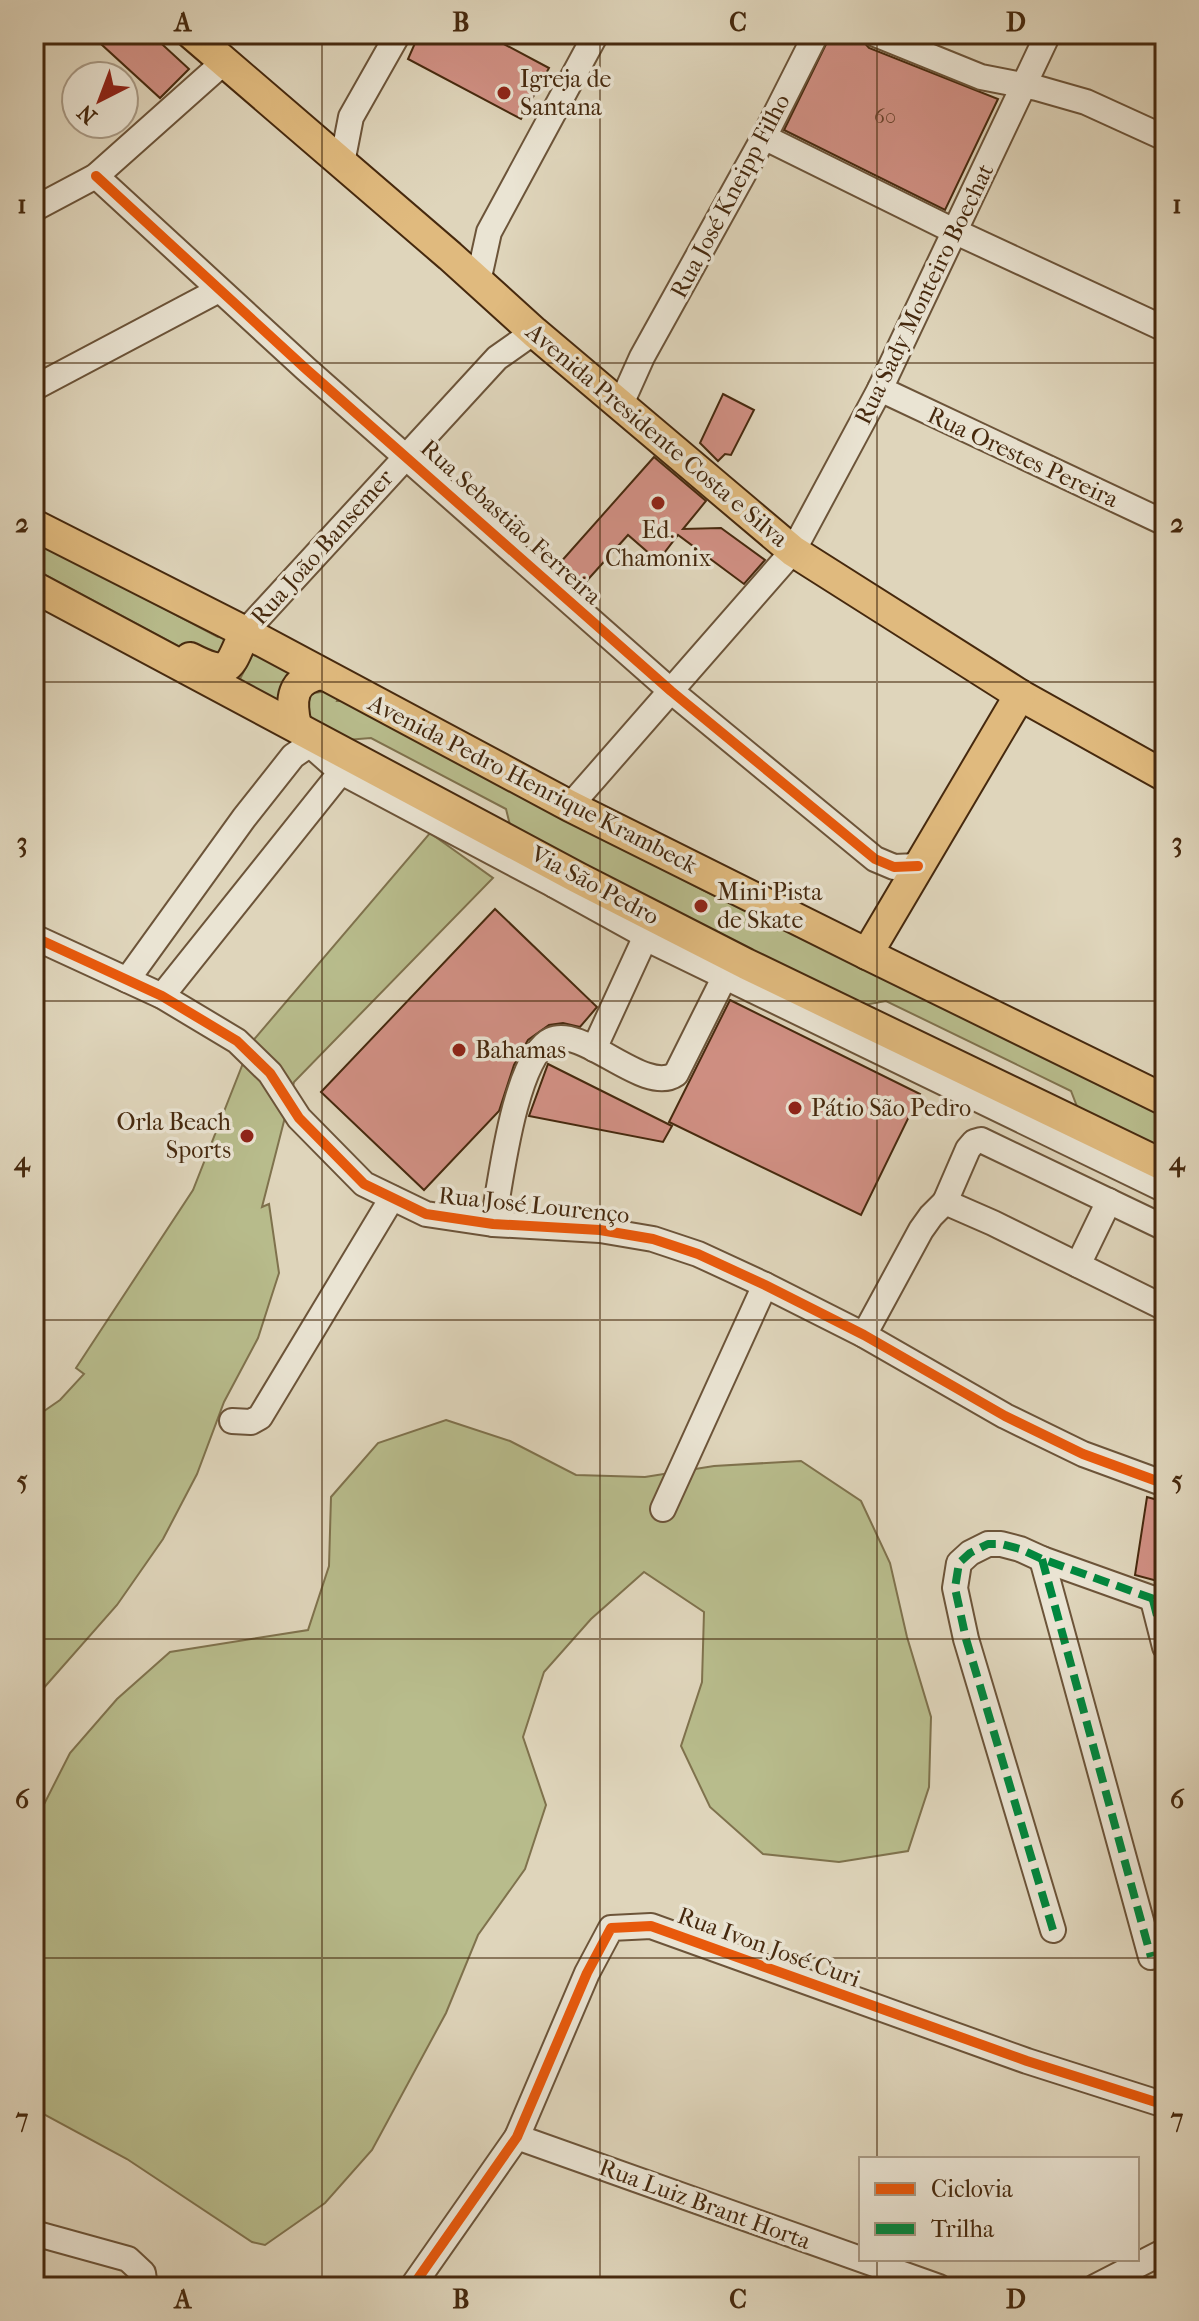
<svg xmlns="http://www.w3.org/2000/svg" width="1199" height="2321" viewBox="0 0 1199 2321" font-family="'IM FELL French Canon',serif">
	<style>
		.green { fill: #b8bc8c; stroke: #7f724d; stroke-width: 2 }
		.building { fill: #d19084; stroke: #46290e; stroke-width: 2 }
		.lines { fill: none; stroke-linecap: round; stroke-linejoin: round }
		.minor-casing { stroke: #6c5439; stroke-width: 28 }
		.major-casing { stroke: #46290e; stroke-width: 34 }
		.minor { stroke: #eae4d3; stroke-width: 24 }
		.major { stroke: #e0ba7e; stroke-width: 30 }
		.quiet { stroke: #00873e; stroke-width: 8; stroke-dasharray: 16 8; stroke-linecap: butt }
		.cycleway-casing { stroke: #eae4d3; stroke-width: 15 }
		.cycleway { stroke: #e8590c; stroke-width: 10 }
		.grid { fill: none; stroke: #46290e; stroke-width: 2; stroke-opacity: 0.55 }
		.poi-dot { fill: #8f2418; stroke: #eae4d3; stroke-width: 3 }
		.labels { text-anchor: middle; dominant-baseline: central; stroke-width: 7; stroke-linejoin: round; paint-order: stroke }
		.number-label { font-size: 20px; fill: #69432c }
		.poi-label { font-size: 24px; fill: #46290e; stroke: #eae4d3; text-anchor: start }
		.street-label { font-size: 24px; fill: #46290e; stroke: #eae4d3 }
		.neatline { fill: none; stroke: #46290e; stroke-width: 3 }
		.grid-label { font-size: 26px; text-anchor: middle; font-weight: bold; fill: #46290e }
	</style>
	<rect width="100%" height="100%" fill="#dfd5bb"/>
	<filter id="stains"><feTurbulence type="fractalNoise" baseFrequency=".0025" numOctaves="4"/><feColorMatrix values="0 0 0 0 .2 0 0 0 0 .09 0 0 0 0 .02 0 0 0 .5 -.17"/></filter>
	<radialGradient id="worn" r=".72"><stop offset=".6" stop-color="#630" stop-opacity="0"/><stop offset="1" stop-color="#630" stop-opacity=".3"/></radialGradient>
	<!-- green -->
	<g class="green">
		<path d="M34 540 218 637 220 635 226 639 229 648 208 662 40 572 34 573Z"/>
		<path d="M254 651 293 670 276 704 237 685Z"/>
		<path d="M328 691 339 696 337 701H343L703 890 1165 1115V1151L1078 1109 1071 1091 886 1001 864 1005 693 922 510 825 506 809 371 738 346 740 306 718 307 698 314 693Z"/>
		<path d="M430 833 493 878 294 1082 262 1207 269 1204 279 1273 258 1338 224 1402 197 1474 163 1539 117 1605 34 1699V1418L60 1400 84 1374 76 1368 193 1190 251 1043Z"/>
		<path d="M446 1420 510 1441 576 1475 645 1477 714 1466 801 1461 861 1501 890 1563 907 1637 931 1717 929 1787 908 1851 839 1862 763 1854 710 1807 681 1746 702 1682 704 1612 644 1572 591 1619 544 1672 523 1737 546 1805 525 1869 478 1935 446 2013 372 2150 325 2203 265 2245 252 2242 127 2159 34 2109V1824L70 1753 117 1699 170 1652 308 1630 329 1566 331 1497 378 1443Z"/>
	</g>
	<!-- building -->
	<g class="building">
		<path d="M115 34H151L189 69 160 98 101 44Z"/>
		<path d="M419 34H485L549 68 521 119 408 59Z"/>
		<path d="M831 34H847L862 40 869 48 998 99 945 210 784 130Z"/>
		<path d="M723 394 754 410 731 455 725 454 718 461 700 443Z"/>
		<path d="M654 457 706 501 683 529 721 528 765 560 744 584 678 535 658 561 628 535 583 585 559 564Z"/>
		<path d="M495 909 597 1007 580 1027 563 1023 549 1025 528 1040 514 1065 499 1111 424 1190 321 1092Z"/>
		<path d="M730 1000 920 1094 861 1215 669 1122Z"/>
		<path d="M548 1064 672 1126 663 1142 529 1116Z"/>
		<path d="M1147 1497 1165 1502V1583L1135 1575Z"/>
	</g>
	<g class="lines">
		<defs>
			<g id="minor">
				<path d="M875 34 981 77 1037 88 1086 102 1165 138"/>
				<path d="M764 137 956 232 1165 329"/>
				<path d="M342 163 351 117 398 34"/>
				<path d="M96 176 306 369 671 691 875 859 894 867 918 866"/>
				<path d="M34 209 96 176 224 62"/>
				<path d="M478 282 489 232 596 34"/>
				<path d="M34 388 219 290"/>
				<path d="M880 389 1165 523"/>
				<path d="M620 406 642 357 764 137 816 34"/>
				<path d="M245 632 497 358 534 332"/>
				<path d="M306 741 341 772 554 885 569 880"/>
				<path d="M570 806 793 551 880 389 1048 34"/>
				<path d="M554 885 639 932 645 938 1165 1190"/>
				<path d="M34 937 162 996 237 1041 270 1073 299 1118 364 1184 426 1214 493 1224 600 1230 653 1239 698 1254 765 1285 864 1335 1005 1416 1083 1454 1165 1484"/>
				<path d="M127 980 244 818 293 756 309 745"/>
				<path d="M162 996 341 772"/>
				<path d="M594 1049 645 938"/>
				<path d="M945 1202 968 1149 974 1142 981 1140 1165 1228"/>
				<path d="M493 1224C500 1185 515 1056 551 1040 583 1025 645 1096 676 1074L725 976 738 968"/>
				<path d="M1078 1265 1109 1201"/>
				<path d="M864 1335 921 1230 931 1216 945 1202 993 1223 1165 1308"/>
				<path d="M232 1421 251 1422 260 1417 392 1198"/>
				<path d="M663 1509 765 1285"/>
				<path d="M1042 1559 1151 1957"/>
				<path d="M1153 1600 1165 1647"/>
				<path d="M1053 1930 966 1639 955 1588 959 1563 970 1553 988 1544H1001L1020 1549 1042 1559 1165 1603"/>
				<path d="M517 2137 939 2287"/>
				<path d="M34 2233 128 2259 143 2273 145 2287"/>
				<path d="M412 2287 517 2137 587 1973 611 1928 651 1926 1027 2061 1165 2105"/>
				<path d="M1095 2287 1165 2251"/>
			</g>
			<g id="major">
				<path d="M192 34 450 256 534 332 793 551 1020 695 1165 776"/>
				<path d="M34 525 245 632 570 806 867 954 1165 1100"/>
				<path d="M34 587 578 878 746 964 1165 1166"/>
				<path d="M190 658C231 679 229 667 245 632"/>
				<path d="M296 726C290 700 291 679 322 674"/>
				<path d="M867 954 1020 695"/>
			</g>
		</defs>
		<!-- minor casing -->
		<use href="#minor" class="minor-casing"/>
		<!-- major casing -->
		<use href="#major" class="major-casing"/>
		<!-- minor -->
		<use href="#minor" class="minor"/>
		<!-- major -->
		<use href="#major" class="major"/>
		<!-- quiet -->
		<g class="quiet">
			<path d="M1042 1559 1151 1957"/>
			<path d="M1153 1600 1165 1647"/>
			<path d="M1053 1930 966 1639 955 1588 959 1563 970 1553 988 1544H1001L1020 1549 1042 1559 1165 1603"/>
		</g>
		<defs>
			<g id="cycleway">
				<path d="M96 176 306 369 671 691 875 859 894 867 918 866"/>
				<path d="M34 937 162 996 237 1041 270 1073 299 1118 364 1184 426 1214 493 1224 600 1230 653 1239 698 1254 765 1285 864 1335 1005 1416 1083 1454 1165 1484"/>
				<path d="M412 2287 517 2137 587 1973 611 1928 651 1926 1027 2061 1165 2105"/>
			</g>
		</defs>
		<!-- cycleway casing -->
		<use href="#cycleway" class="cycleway-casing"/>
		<!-- cycleway -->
		<use href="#cycleway" class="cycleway"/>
	</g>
	<!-- grid -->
	<path class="grid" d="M322 34V2287M600 34V2287M877 34V2159M34 363H1165M34 682H1165M34 1001H1165M34 1320H1165M34 1639H1165M34 1958H1165M877 2259V2287"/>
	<!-- markers -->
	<g class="poi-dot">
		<circle cx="504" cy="93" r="8"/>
		<circle cx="658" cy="503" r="8"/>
		<circle cx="701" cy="906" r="8"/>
		<circle cx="459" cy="1050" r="8"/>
		<circle cx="795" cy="1108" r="8"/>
		<circle cx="247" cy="1136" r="8"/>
	</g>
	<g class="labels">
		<!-- number labels -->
		<g class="number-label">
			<text x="885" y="116">60</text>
		</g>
		<!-- poi labels -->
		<g class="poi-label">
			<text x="520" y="79">Igreja de<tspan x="520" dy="28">Santana</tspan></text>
			<text x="658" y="530" text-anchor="middle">Ed.<tspan x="658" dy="28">Chamonix</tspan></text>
			<text x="717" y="892">Mini Pista<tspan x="717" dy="28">de Skate</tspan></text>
			<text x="475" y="1050">Bahamas</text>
			<text x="811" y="1108">Pátio São Pedro</text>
			<text x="231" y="1122" text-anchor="end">Orla Beach<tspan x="231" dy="28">Sports</tspan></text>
		</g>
		<!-- street labels -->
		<g class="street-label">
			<text transform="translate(730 196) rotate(-62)">Rua José Kneipp Filho</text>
			<text transform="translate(924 294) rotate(-64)">Rua Sady Monteiro Boechat</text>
			<text transform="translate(657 435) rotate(40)">Avenida Presidente Costa e Silva</text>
			<text transform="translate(1023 457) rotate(25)">Rua Orestes Pereira</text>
			<text transform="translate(511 522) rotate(42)">Rua Sebastião Ferreira</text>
			<text transform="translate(322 547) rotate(-48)">Rua João Bansemer</text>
			<text transform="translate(533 784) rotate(27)">Avenida Pedro Henrique Krambeck</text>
			<text transform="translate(595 885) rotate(28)">Via São Pedro</text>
			<text transform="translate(534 1205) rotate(6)">Rua José Lourenço</text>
			<text transform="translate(769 1947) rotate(20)">Rua Ivon José Curi</text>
			<text transform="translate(705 2204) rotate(20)">Rua Luiz Brant Horta</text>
		</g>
	</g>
	<!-- margin -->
	<rect width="1199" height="2321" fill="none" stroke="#dfd5bb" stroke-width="88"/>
	<!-- legend -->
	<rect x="859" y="2157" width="280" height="104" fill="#eae4d3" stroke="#a89984" stroke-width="2"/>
	<rect x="875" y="2183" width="40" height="12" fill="#e8590c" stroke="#a89984" stroke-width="2"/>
	<text x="931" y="2197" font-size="24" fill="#46290e">Ciclovia</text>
	<rect x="875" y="2223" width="40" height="12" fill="#00873e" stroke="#a89984" stroke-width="2"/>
	<text x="931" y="2237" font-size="24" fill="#46290e">Trilha</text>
	<!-- north arrow -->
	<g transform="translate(100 100) rotate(222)"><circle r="38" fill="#eae4d3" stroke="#a89984" stroke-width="2"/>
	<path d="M0-6L14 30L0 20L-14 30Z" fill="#8f2418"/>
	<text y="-12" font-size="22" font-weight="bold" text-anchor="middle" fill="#46290e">N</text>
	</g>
	<rect x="44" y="44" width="1111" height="2233" class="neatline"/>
	<g class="grid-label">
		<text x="183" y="31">A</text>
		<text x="461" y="31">B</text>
		<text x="738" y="31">C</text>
		<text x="1016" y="31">D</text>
		<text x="22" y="213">1</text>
		<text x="1177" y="213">1</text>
		<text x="22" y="532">2</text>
		<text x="1177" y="532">2</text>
		<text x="22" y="851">3</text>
		<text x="1177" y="851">3</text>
		<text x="22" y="1170">4</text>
		<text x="1177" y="1170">4</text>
		<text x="22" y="1489">5</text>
		<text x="1177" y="1489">5</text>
		<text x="22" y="1808">6</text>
		<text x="1177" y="1808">6</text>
		<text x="22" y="2127">7</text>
		<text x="1177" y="2127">7</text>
		<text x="183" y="2308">A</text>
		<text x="461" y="2308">B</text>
		<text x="738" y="2308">C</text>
		<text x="1016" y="2308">D</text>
	</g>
	<rect width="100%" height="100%" filter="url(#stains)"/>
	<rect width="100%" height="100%" fill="url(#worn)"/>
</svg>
